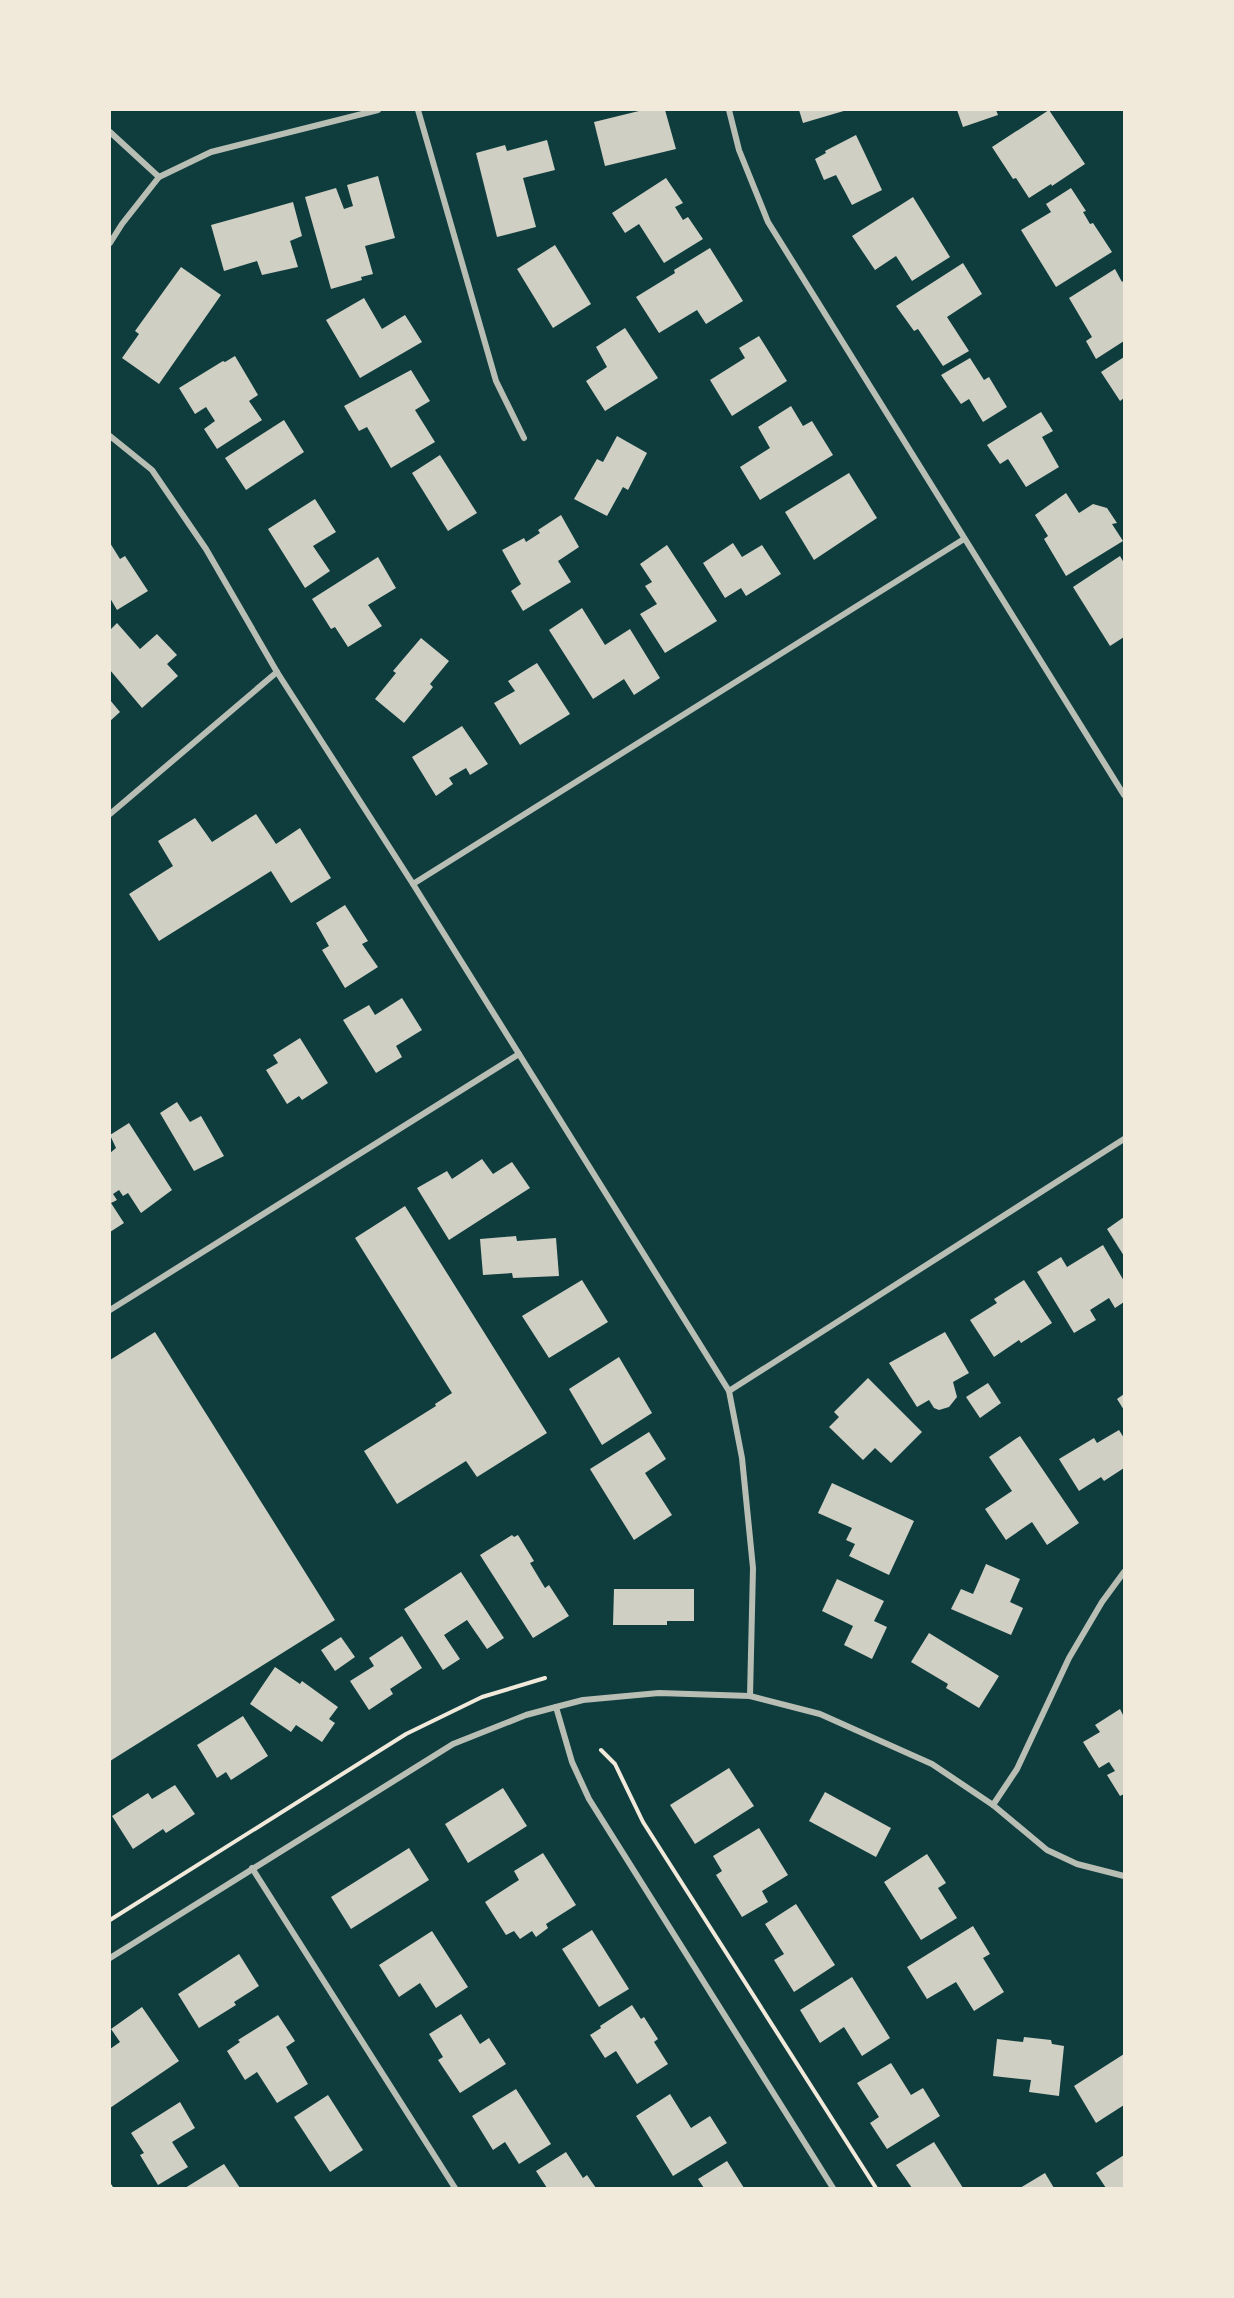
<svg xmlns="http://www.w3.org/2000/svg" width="1234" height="2298" viewBox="0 0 1234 2298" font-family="'DejaVu Sans',sans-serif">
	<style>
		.building { fill: #cfcfc3 }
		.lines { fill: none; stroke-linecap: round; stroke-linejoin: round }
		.path { stroke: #f1e9da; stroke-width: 4 }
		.minor { stroke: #b8beb3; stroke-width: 6 }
	</style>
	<rect width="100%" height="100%" fill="#0f3d3e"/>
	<!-- building -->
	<g class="building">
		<path d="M643 110H665L676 149 605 166 594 122Z"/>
		<path d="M799 110H847L803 123Z"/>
		<path d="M957 110H996L998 115 963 127Z"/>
		<path d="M1049 110 1085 164 1052 186 1051 184 1029 198 1016 178 1013 179 992 147Z"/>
		<path d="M856 135 882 190 852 205 836 175 824 180 815 159 826 153 825 151Z"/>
		<path d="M547 140 555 170 523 178 536 227 497 237 476 153 505 145 507 151Z"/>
		<path d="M378 176 395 238 365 246 373 274 361 277 362 280 331 289 305 197 336 188 344 209 353 206 347 185Z"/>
		<path d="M666 178 683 203 675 207 683 220 688 217 703 239 664 263 639 224 625 233 612 213Z"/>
		<path d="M1071 188 1086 211 1083 212 1090 224 1093 223 1112 252 1056 287 1021 230 1051 212 1046 204Z"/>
		<path d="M913 197 950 257 912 281 896 256 875 270 852 236Z"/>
		<path d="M293 202 302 236 290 241 298 267 262 275 257 261 224 271 211 225Z"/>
		<path d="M555 245 591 304 553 328 517 269Z"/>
		<path d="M710 248 743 301 706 324 697 310 659 333 636 297 675 273 674 270Z"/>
		<path d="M963 263 982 294 947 317 969 351 943 366 918 329 914 331 896 306Z"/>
		<path d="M181 267 221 295 159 384 122 358 139 334 135 331Z"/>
		<path d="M1115 269 1122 282 1124 280V341L1096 359 1086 341 1092 337 1069 298Z"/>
		<path d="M364 298 382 329 405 315 422 342 360 378 326 320Z"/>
		<path d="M625 328 658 378 605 411 586 381 607 367 596 347Z"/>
		<path d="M759 336 787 381 732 416 710 380 745 358 739 348Z"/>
		<path d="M235 356 258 395 249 401 262 420 217 449 204 429 215 421 206 407 195 414 179 388 223 361 225 362Z"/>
		<path d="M1124 357V398L1120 401 1101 372Z"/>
		<path d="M970 358 984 380 989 377 1007 407 983 422 969 399 961 404 941 375Z"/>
		<path d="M411 370 430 401 415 410 435 442 391 468 367 427 359 431 344 406Z"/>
		<path d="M791 406 803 426 812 421 833 455 760 500 740 467 770 448 758 427Z"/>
		<path d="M1041 412 1053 431 1042 437 1059 467 1026 487 1008 459 1000 464 987 445Z"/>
		<path d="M284 420 304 452 246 490 225 458Z"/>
		<path d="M617 436 647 453 628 490 623 487 607 516 574 499 597 459 603 462Z"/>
		<path d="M440 455 477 513 448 531 412 473Z"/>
		<path d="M849 473 877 518 814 560 785 512Z"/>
		<path d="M1066 493 1079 513 1093 504 1107 508 1117 523 1112 524 1123 541 1066 576 1044 539 1048 536 1035 515Z"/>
		<path d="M315 499 336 532 313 546 330 571 305 588 268 529Z"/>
		<path d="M561 515 579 547 558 561 571 582 523 611 511 591 521 584 502 550 524 538 526 542 540 533 538 530Z"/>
		<path d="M110 543 120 559 125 556 148 591 117 610 110 598Z"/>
		<path d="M733 543 742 557 762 545 781 574 746 596 741 588 725 598 703 563Z"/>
		<path d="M667 545 717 621 665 653 640 614 657 604 645 586 652 582 640 564Z"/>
		<path d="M1120 556 1124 563V637L1110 646 1073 587Z"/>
		<path d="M378 557 396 588 368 605 382 626 348 647 335 627 331 629 312 599Z"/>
		<path d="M582 608 605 645 630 629 660 678 634 695 624 679 593 699 549 630Z"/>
		<path d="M117 623 140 649 157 634 177 655 167 664 178 676 142 708 110 670V630Z"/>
		<path d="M421 638 449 661 430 684 433 687 404 723 375 699 396 673 393 671Z"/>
		<path d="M537 663 570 714 520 745 494 703 515 691 508 681Z"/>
		<path d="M110 700 120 712 110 721Z"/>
		<path d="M462 726 488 764 470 775 466 768 449 778 453 784 436 796 412 757Z"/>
		<path d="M256 814 276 844 300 828 331 878 291 903 271 871 159 941 129 894 173 866 158 841 195 818 212 842Z"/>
		<path d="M345 905 368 941 362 944 378 967 345 988 322 950 329 946 316 923Z"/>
		<path d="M402 998 422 1030 396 1046 402 1057 376 1073 343 1020 369 1005 375 1015Z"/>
		<path d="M300 1038 328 1083 302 1100 299 1096 287 1104 266 1070 278 1063 273 1055Z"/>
		<path d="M177 1102 190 1122 201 1116 224 1156 194 1171 160 1113Z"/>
		<path d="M129 1123 172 1190 141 1213 128 1193 123 1196 119 1190 113 1194 117 1200 111 1203 124 1223 110 1232V1153L116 1148 110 1135Z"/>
		<path d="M482 1159 493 1174 512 1162 530 1188 449 1240 417 1188 447 1171 452 1179Z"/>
		<path d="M405 1206 547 1433 477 1477 466 1461 397 1504 364 1451 436 1406 435 1404 452 1393 355 1238Z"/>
		<path d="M1124 1217V1256L1107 1229Z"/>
		<path d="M516 1236 517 1241 556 1238 559 1276 513 1278 512 1273 483 1275 480 1239Z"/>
		<path d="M1103 1245 1124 1281V1302L1115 1308 1109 1298 1090 1310 1096 1320 1074 1333 1037 1272 1061 1257 1067 1267Z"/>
		<path d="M582 1280 608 1322 549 1358 522 1316Z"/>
		<path d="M1024 1280 1052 1323 1021 1343 1019 1340 994 1357 970 1320 997 1303 994 1299Z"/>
		<path d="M155 1332 335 1620 110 1761V1360Z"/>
		<path d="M945 1332 969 1373 953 1382 957 1397 949 1407 939 1410 934 1408 929 1400 917 1407 889 1363Z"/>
		<path d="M619 1357 652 1413 602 1445 569 1389Z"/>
		<path d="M868 1378 922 1432 891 1463 875 1448 863 1460 829 1427 839 1417 834 1412Z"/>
		<path d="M988 1383 1001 1403 980 1418 966 1397Z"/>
		<path d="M1124 1394V1410L1117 1399Z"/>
		<path d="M1119 1430 1124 1438V1468L1104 1481 1101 1477 1079 1491 1059 1459 1094 1438 1097 1443Z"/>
		<path d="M649 1432 666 1459 645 1473 672 1515 634 1540 590 1469Z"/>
		<path d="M1020 1436 1079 1523 1047 1545 1032 1522 1006 1540 985 1509 1012 1491 989 1457Z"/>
		<path d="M832 1483 914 1521 889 1575 849 1556 855 1544 846 1540 852 1528 818 1513Z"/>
		<path d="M512 1535 514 1537 518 1535 534 1561 530 1563 545 1588 549 1585 569 1616 533 1638 480 1555Z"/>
		<path d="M986 1564 1020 1579 1010 1602 1023 1608 1011 1635 951 1609 961 1589 973 1594Z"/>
		<path d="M461 1572 504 1638 487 1649 467 1620 444 1635 460 1659 443 1670 404 1609Z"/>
		<path d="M837 1579 884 1601 874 1621 887 1627 872 1659 844 1645 853 1626 822 1611Z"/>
		<path d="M614 1589H694V1621H667V1625H613Z"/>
		<path d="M929 1633 999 1676 979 1708 946 1688 948 1684 911 1662Z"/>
		<path d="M402 1636 422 1668 390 1689 393 1694 369 1710 350 1681 374 1666 369 1658Z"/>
		<path d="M341 1637 355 1657 335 1671 321 1650Z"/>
		<path d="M275 1667 300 1684 302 1681 338 1707 329 1719 335 1723 322 1742 296 1725 291 1732 250 1704Z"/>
		<path d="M1120 1709 1124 1717V1794L1120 1796 1107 1775 1115 1771 1109 1762 1099 1768 1083 1742 1100 1732 1095 1725Z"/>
		<path d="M243 1716 268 1756 231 1780 226 1772 217 1778 197 1745Z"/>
		<path d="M729 1768 754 1806 695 1844 670 1805Z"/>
		<path d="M175 1785 195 1814 166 1833 163 1829 133 1849 112 1816 148 1793 152 1799Z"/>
		<path d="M503 1788 527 1826 468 1863 445 1824Z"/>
		<path d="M825 1792 891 1828 876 1857 809 1821Z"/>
		<path d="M759 1828 788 1875 762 1891 768 1902 742 1917 716 1875 722 1871 713 1856Z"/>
		<path d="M409 1848 429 1880 351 1929 331 1897Z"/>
		<path d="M543 1853 576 1905 546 1924 548 1928 536 1937 532 1931 520 1939 514 1931 506 1935 485 1902 519 1880 514 1871Z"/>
		<path d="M927 1854 946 1883 938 1888 957 1918 921 1940 884 1882Z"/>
		<path d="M796 1904 835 1965 794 1992 774 1960 784 1954 765 1924Z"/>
		<path d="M973 1926 990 1954 983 1958 1004 1992 974 2011 956 1982 927 1999 907 1967Z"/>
		<path d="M592 1930 629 1989 599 2007 562 1949Z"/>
		<path d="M432 1931 468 1987 436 2008 420 1983 399 1997 379 1965Z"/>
		<path d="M239 1954 259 1986 234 2002 236 2005 199 2028 178 1994Z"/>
		<path d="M852 1977 890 2038 862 2056 844 2027 820 2043 800 2010Z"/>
		<path d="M632 2005 641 2019 644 2017 658 2039 654 2042 668 2064 637 2084 616 2051 605 2058 590 2035 601 2028 600 2026Z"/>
		<path d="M142 2007 179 2061 110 2108V2049L120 2042 111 2029Z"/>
		<path d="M461 2014 480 2044 489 2038 506 2064 460 2093 438 2060 443 2057 429 2034Z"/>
		<path d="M278 2015 295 2041 286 2047 308 2084 277 2103 257 2072 245 2080 227 2051 240 2042 238 2040Z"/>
		<path d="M1024 2037 1051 2040 1052 2044 1064 2046 1059 2096 1029 2092 1031 2080 993 2076 997 2039 1023 2042Z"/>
		<path d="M1124 2054V2105L1096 2123 1074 2086Z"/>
		<path d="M891 2063 911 2095 923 2088 940 2116 887 2149 870 2123 879 2117 857 2083Z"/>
		<path d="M516 2089 551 2144 519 2164 505 2142 493 2150 472 2116Z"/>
		<path d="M670 2094 691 2128 710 2116 727 2143 673 2176 636 2116Z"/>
		<path d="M328 2095 363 2150 330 2172 294 2117Z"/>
		<path d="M180 2102 195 2128 172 2142 188 2167 158 2185 140 2155 144 2153 131 2133Z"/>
		<path d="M934 2142 963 2188H912L896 2165Z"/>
		<path d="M566 2152 583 2178 587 2175 596 2188H547L536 2171Z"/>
		<path d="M1124 2155V2188H1106L1096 2173Z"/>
		<path d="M727 2161 744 2188H704L698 2179Z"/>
		<path d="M224 2164 240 2188H185Z"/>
		<path d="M1045 2173 1054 2188H1020Z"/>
	</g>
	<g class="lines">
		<!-- path -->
		<g class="path">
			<path d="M601 1750 615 1764 643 1822 876 2188"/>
			<path d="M110 1920 406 1734 482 1697 545 1678"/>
			<path d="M110 2186 111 2188"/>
		</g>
		<!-- minor -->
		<g class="minor">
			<path d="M418 110 496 381 524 438"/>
			<path d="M729 110 739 150 768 222 1124 795"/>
			<path d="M110 132 159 177"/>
			<path d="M110 243 122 224 159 177 211 152 378 110"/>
			<path d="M110 436 152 470 206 549 277 672 413 884 729 1391 742 1458 753 1568 750 1696"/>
			<path d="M110 814 277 672"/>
			<path d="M413 884 964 539"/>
			<path d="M110 1310 519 1054"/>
			<path d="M729 1391 1124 1139"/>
			<path d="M556 1707 572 1762 589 1799 833 2188"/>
			<path d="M993 1805 1017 1769 1069 1658 1102 1602 1124 1572"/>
			<path d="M252 1868 455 2188"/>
			<path d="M110 1958 453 1744 526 1715 556 1707 583 1700 659 1693 750 1696 820 1714 932 1764 993 1805 1047 1850 1077 1864 1124 1876"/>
		</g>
	</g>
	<!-- border -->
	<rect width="1234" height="2298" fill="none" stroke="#f1e9da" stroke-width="222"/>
</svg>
